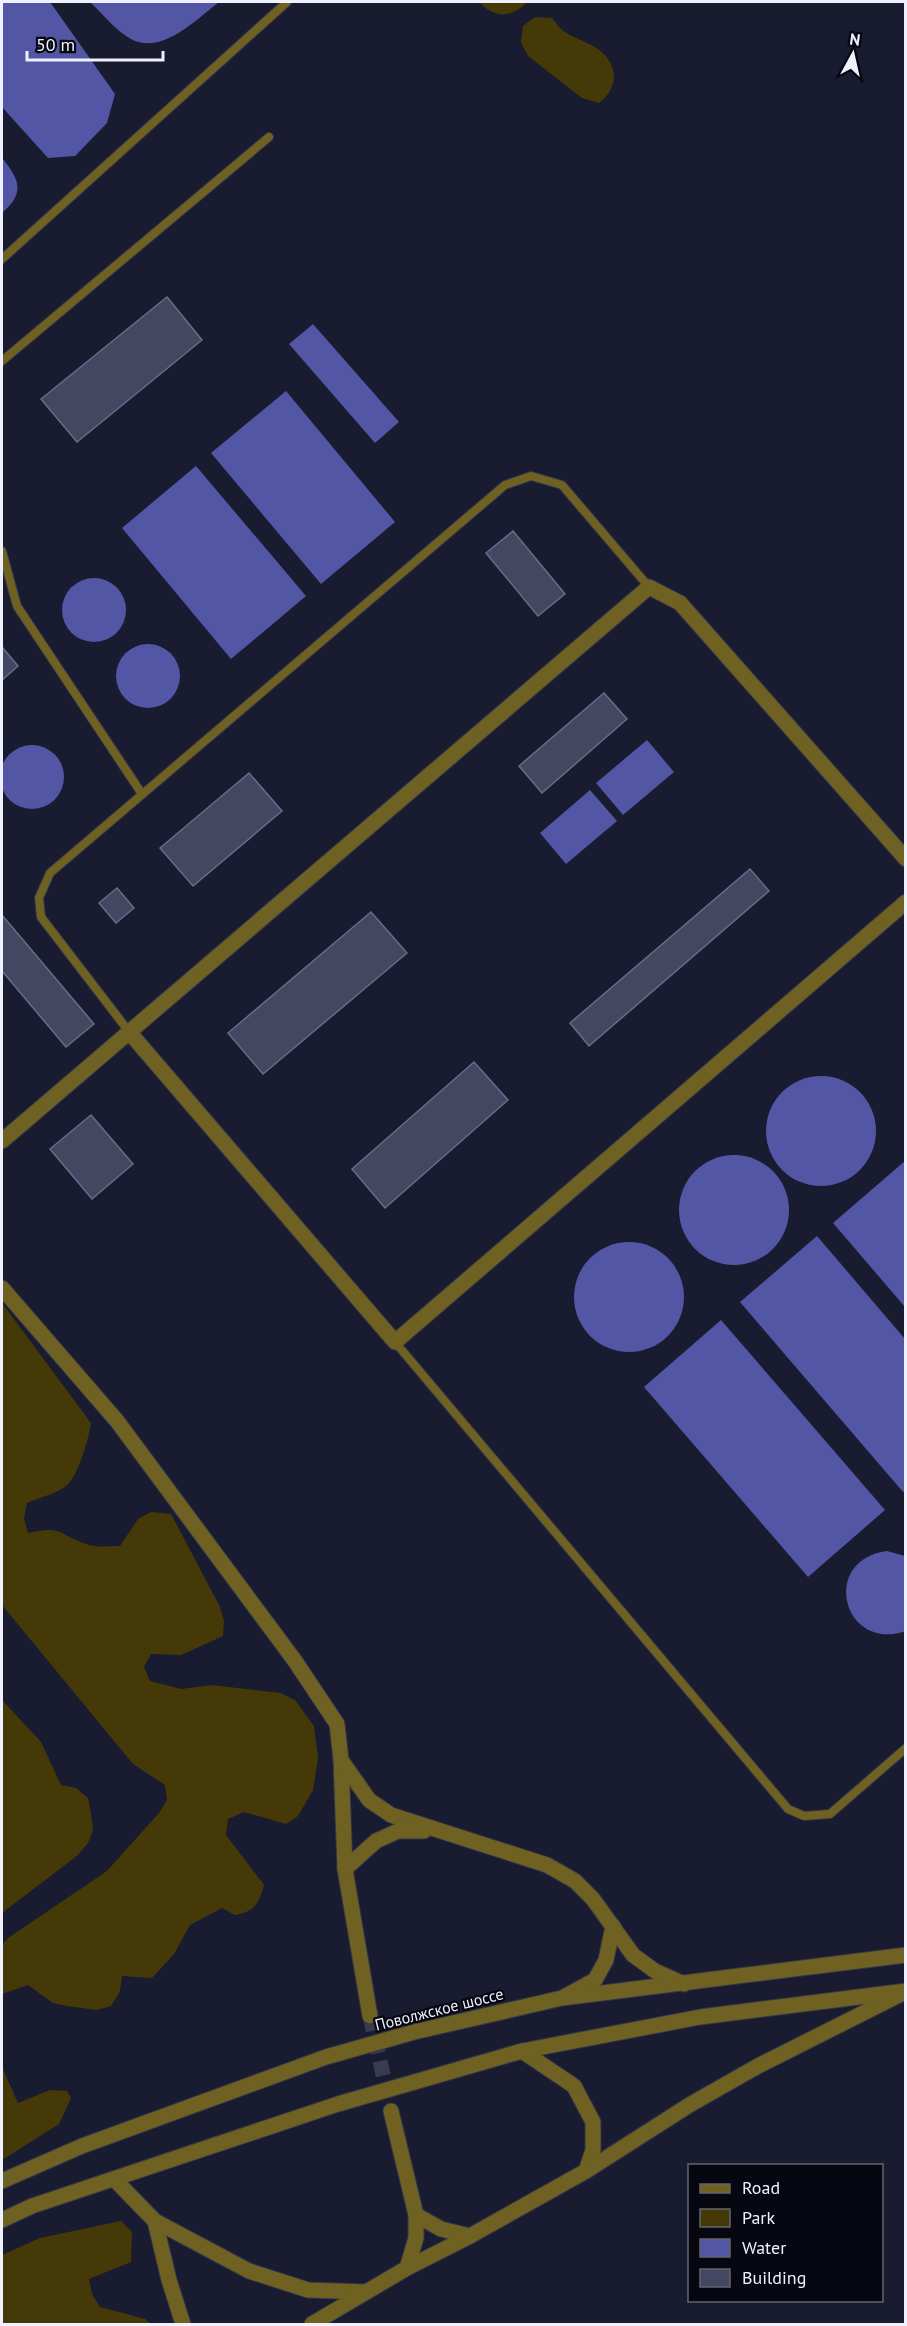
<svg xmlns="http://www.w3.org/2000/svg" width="907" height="2326" viewBox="0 0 907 2326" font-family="'PT Sans',sans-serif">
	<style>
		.green { fill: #453a07 }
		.water { fill: #5256a5 }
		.building { fill: #444761; stroke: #686c87; stroke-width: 1.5 }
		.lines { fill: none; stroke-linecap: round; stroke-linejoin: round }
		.minor-tunnel { stroke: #393b50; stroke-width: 15; stroke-dasharray: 15 8; stroke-linecap: butt }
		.service-casing { stroke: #33354a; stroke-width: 10 }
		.minor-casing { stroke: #33354a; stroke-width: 17 }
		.tertiary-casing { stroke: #33354a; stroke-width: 17 }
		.service { stroke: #6f6122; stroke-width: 8 }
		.minor { stroke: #6f6122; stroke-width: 15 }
		.tertiary { stroke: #6f6122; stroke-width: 15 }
		.labels { text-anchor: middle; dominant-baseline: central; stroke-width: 4.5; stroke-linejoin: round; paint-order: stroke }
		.street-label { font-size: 16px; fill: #eff1fe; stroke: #060710 }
	</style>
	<rect width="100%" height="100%" fill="#191b31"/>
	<!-- green -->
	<g class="green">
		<path d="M479 2H527C511 19 494 18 479 2Z"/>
		<path d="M535 17 552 18C556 23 560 29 565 32 575 39 588 42 598 49 619 64 619 88 599 103L582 98 528 56 521 42 523 26Z"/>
		<path d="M2 1303 91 1423C89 1438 79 1471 70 1482 61 1493 40 1497 27 1503L24 1518 28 1533C63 1525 57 1534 86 1544 96 1548 110 1546 120 1546L138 1519 151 1512 171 1514 219 1605 224 1620 223 1636 181 1655 151 1654 144 1667 150 1681 181 1689 212 1685 280 1693 295 1700 314 1726 318 1758 313 1790 298 1816 286 1824 244 1812 228 1819 226 1835 264 1885C258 1905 255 1911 235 1915L222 1908 190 1925 174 1954 152 1978 122 1976 120 1991 111 2006 97 2010 67 2006 53 2003 28 1985 2 1994V1945L8 1938 107 1871 159 1813 167 1800 165 1785 133 1764 2 1605Z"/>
		<path d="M2 1700 41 1742 61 1785 76 1788 88 1798 91 1814 93 1830 88 1843 78 1855 2 1913Z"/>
		<path d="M2 2067 18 2103 50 2090 67 2091 71 2098 59 2124 2 2160Z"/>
		<path d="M121 2221 132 2232 131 2262 89 2279 92 2294 100 2307 145 2319 151 2324H2V2255L40 2238Z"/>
	</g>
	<!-- water -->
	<g class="water">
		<path d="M2 2H50L115 94 107 123 75 156 48 158 2 107Z"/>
		<path d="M90 2H219C197 19 161 56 131 39 116 31 102 13 90 2Z"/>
		<path d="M2 158C20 180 25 193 2 213Z"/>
		<path d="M313 324 399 422 375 443 289 344Z"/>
		<path d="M286 391 395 522 321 584 211 453Z"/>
		<path d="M196 466 306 596 231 659 122 528Z"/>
		<circle cx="94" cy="610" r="32"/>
		<circle cx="148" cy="676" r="32"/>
		<path d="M647 740 674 772 623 815 596 783Z"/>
		<circle cx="32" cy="777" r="32"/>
		<path d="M590 790 617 821 566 864 540 833Z"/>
		<circle cx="821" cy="1131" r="55"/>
		<circle cx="734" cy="1210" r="55"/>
		<path d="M905 1161V1307L833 1223Z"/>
		<path d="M817 1236 905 1339 906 1490 903 1492 740 1302Z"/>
		<circle cx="629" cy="1297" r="55"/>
		<path d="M721 1320 885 1510 808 1577 644 1387Z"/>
		<path d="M887 1551 905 1556 906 1631C843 1653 819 1560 887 1551Z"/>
	</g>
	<!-- building -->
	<g class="building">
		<path d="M167 297 202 340 77 442 41 399Z"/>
		<path d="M513 531 565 594 538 616 486 553Z"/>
		<path d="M2 647 18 666 2 680Z"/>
		<path d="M604 693 627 719 542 793 519 766Z"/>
		<path d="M249 773 282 811 193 886 160 848Z"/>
		<path d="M750 869 769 891 589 1046 570 1023Z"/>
		<path d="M117 888 134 908 116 923 99 903Z"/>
		<path d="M371 912 407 953 263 1074 228 1033Z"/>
		<path d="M2 915 94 1024 66 1047 2 971Z"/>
		<path d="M474 1062 508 1100 385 1208 352 1169Z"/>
		<path d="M91 1115 133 1164 92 1199 50 1149Z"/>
	</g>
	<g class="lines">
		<!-- minor-tunnel -->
		<path class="minor-tunnel" d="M370 2016 391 2111"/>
		<defs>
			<g id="service">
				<path d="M2 259 287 2"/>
				<path d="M2 361 269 137"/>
				<path d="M2 551 17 606 142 794"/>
				<path d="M130 1033 41 917 39 898 50 873 505 485 531 476 562 485 649 587"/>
				<path d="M395 1342 788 1809 804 1816 830 1814 906 1748"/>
			</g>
			<g id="minor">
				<path d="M130 1033 395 1342 906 902"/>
				<path d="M2 1141 649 587 680 603 906 859"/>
				<path d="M2 1288 117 1421 295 1661 337 1724 341 1760 345 1869 370 2016"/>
				<path d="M341 1760 369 1800 391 1815 547 1865 575 1881 593 1899 633 1955 655 1971 684 1984"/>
				<path d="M345 1869 376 1841 398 1831H424"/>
				<path d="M564 1997 595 1980 606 1960 613 1926"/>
				<path d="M522 2051 574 2086 593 2122V2150L586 2171"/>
				<path d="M391 2111 416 2215V2238L407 2268"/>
				<path d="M114 2179 155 2221 249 2271 308 2290 366 2292"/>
				<path d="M416 2215 441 2229 470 2236"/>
				<path d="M155 2221 169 2280 183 2324"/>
				<path d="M312 2324 407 2268 470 2236 586 2171 691 2104 758 2066 903 1993"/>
			</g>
			<g id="tertiary">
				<path d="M2 2181 82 2146 326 2057 414 2032 562 1998 906 1955"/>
				<path d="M2 2220 32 2206 338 2104 522 2051 700 2017 906 1991"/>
			</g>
		</defs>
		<!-- service casing -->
		<use href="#service" class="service-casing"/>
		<!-- minor casing -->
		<use href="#minor" class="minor-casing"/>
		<!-- tertiary casing -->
		<use href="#tertiary" class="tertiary-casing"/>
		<!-- service -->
		<use href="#service" class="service"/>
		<!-- minor -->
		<use href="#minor" class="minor"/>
		<!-- tertiary -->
		<use href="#tertiary" class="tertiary"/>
	</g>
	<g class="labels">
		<!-- street labels -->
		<g class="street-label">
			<text transform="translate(439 2009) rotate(-14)">Поволжское шоссе</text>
		</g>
	</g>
	<!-- border -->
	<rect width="907" height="2326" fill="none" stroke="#eff1fe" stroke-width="6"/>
	<!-- legend -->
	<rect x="688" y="2164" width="195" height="138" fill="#060710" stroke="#63656f" stroke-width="1.5"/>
	<rect x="700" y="2184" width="30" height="9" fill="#6f6122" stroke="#63656f" stroke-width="1.5"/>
	<text x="742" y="2194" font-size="18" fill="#eff1fe">Road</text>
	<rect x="700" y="2209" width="30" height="18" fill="#453a07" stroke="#63656f" stroke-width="1.5"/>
	<text x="742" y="2224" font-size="18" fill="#eff1fe">Park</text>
	<rect x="700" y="2239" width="30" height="18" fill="#5256a5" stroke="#63656f" stroke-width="1.5"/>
	<text x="742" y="2254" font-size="18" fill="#eff1fe">Water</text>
	<rect x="700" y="2269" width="30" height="18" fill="#444761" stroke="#63656f" stroke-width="1.5"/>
	<text x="742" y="2284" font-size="18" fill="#eff1fe">Building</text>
	<!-- north arrow -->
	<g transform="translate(853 54) rotate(8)" stroke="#060710" stroke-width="4.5" paint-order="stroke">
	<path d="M0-4.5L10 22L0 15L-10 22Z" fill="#eff1fe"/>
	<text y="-9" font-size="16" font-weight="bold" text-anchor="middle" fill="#eff1fe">N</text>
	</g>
	<!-- scale -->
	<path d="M27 51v9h136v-9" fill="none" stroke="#eff1fe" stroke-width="3"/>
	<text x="36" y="51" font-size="18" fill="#eff1fe" stroke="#060710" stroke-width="4.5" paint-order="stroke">50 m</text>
</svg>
